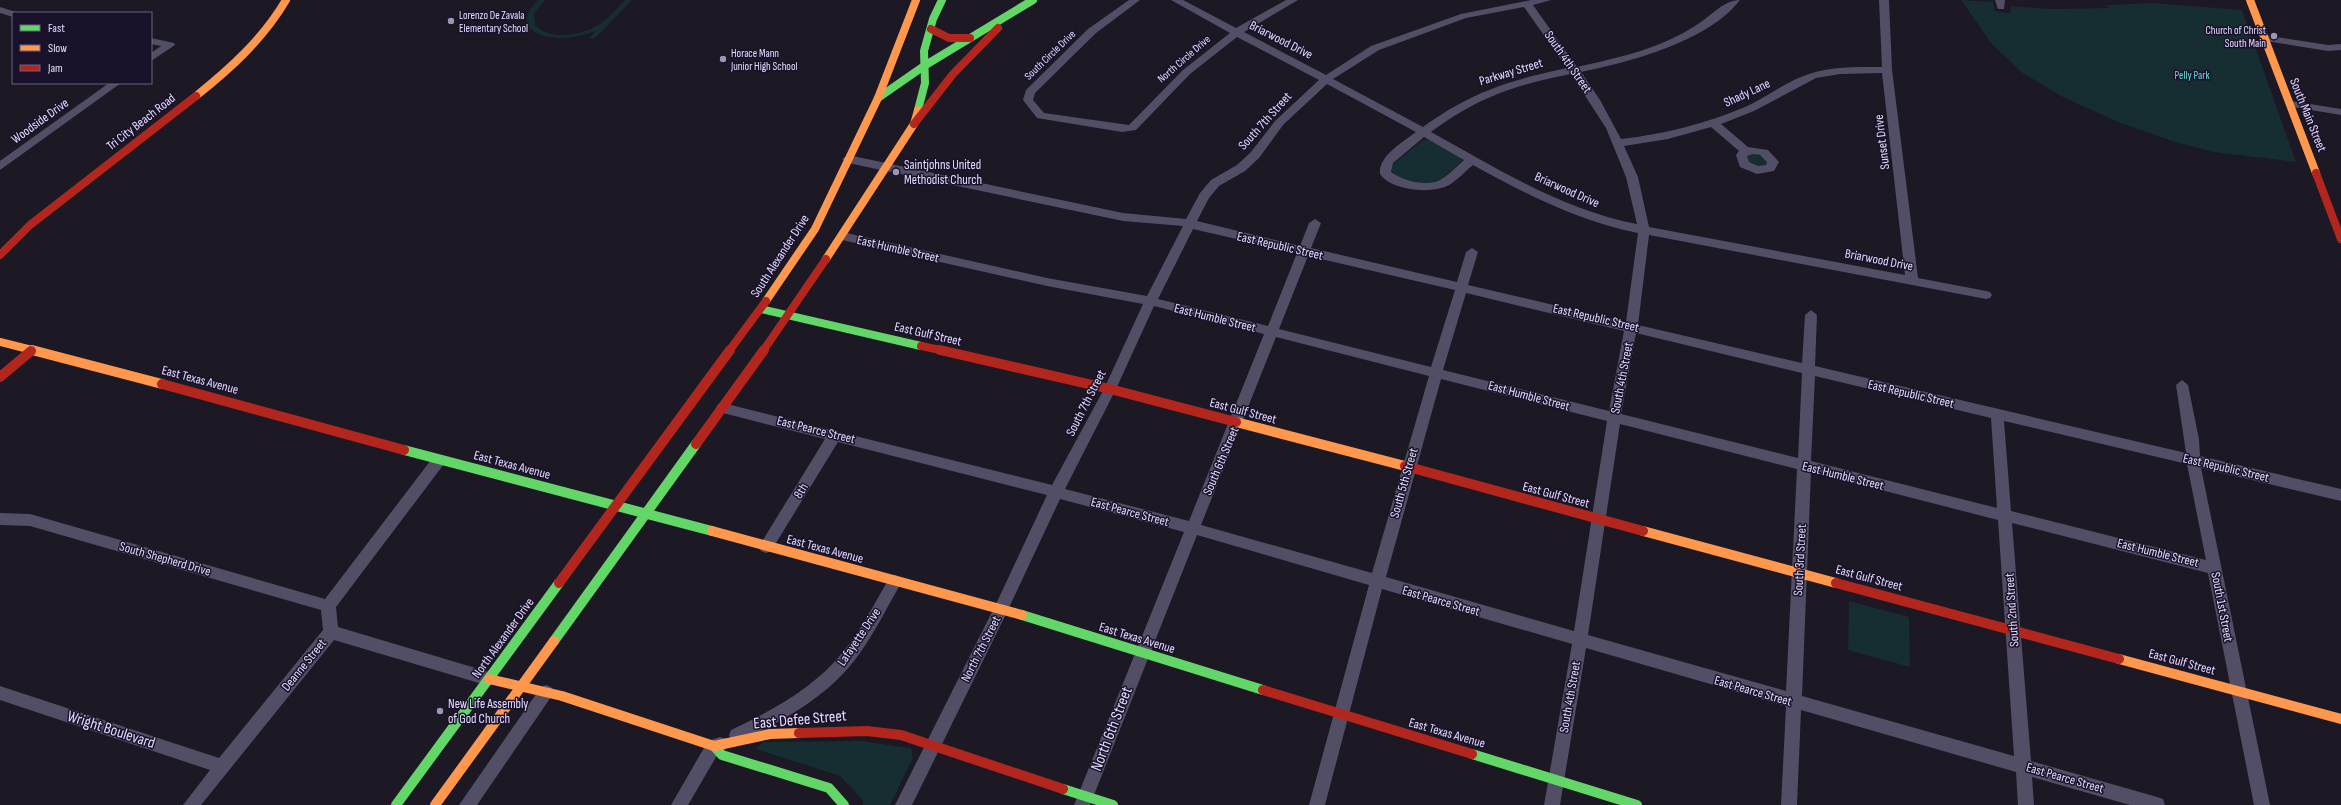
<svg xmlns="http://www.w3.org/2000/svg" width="2341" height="805" viewBox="0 0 2341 805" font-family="'Sofia Sans Condensed',sans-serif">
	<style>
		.green { fill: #162d32 }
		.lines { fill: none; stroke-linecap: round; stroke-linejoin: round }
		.street { fill: #524e65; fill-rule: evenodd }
		.fast-far1 { stroke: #63d668; stroke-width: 8 }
		.fast { stroke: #63d668; stroke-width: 10 }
		.slow-far1 { stroke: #ff974d; stroke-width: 8 }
		.slow { stroke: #ff974d; stroke-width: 10 }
		.jam-far1 { stroke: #b3261e; stroke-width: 8 }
		.jam { stroke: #b3261e; stroke-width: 10 }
		.poi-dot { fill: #9f97b2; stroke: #1a122a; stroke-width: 1.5 }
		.labels { text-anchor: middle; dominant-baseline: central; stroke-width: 3; stroke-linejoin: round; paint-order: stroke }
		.far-poi-label { font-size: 11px; fill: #e5dcfe; stroke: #1a122a; text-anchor: start }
		.far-street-label { font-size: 11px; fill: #e5dcfe; stroke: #1a122a }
		.far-park-label { font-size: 11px; fill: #69ddd2; stroke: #1a122a }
		.street-label { font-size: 13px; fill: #e5dcfe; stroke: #1a122a }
		.poi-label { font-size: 13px; fill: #e5dcfe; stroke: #1a122a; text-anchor: start }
		.near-street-label { font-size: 16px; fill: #e5dcfe; stroke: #1a122a }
	</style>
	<rect width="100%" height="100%" fill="#1c1824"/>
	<!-- green -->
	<g class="green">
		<path d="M538 0H545L534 13 535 25C552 42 585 35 603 22 611 16 618 7 625 0H632L594 39 589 38 596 31C584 35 572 38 560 38 533 38 514 23 538 0Z"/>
		<path d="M1961 0 1993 2 1995 11 2010 13 2011 6 2052 9 2109 8 2107 5 2153 3 2242 10 2296 162 2214 152 2175 142 2118 122 2061 96 2021 72 1991 43Z"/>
		<path d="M1423 140H1429L1461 157 1462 161C1454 168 1443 180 1434 183 1422 187 1396 181 1391 169L1393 164Z"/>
		<path d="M1754 154 1766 158 1768 164 1763 167 1748 163 1747 156Z"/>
		<path d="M1849 601 1909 617 1910 667 1848 650Z"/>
		<path d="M860 741 911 748 913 758 890 805H863V800L840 776 756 749 763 742Z"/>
	</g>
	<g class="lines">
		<!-- street -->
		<g class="street">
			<path d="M1129 0H1140L1096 33 1035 93 1033 100 1044 113 1129 125 1183 70 1230 33 1171 0H1183L1236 28 1286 0H1298L1244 32 1326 75 1371 46 1461 14 1531 0H1551L1533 5 1577 67C1618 58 1663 48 1698 24 1712 15 1724 0 1740 0 1708 42 1629 62 1581 72L1600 100 1621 139C1664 134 1705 124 1745 107 1764 99 1781 85 1801 77 1826 66 1855 67 1882 67L1879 0H1889L1892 70 1918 278 1986 291 1990 292 1992 295 1990 298 1986 299 1649 235 1638 325 1802 363 1805 315 1811 310 1817 315 1815 366 2186 453 2176 385 2182 380 2188 385 2199 439 2200 456 2341 489V501L2201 468 2270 805H2254L2208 573 2012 523 2031 761 2157 797 2163 799 2165 805H2130L2032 777 2034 805H2018L2016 772 1801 710 1797 805H1781L1786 706 1586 648 1560 805H1544L1572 644 1382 589 1325 805H1309L1369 585 1197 535 1090 805H1074L1184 532 1060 499 1006 614 912 805H895L996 604 1047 495 838 442 771 551 766 553 761 551 759 547 761 543 825 439 723 413 718 412 716 408 718 404 723 403 1052 485 1104 389 1143 304 1047 286 842 240 836 236 842 232 1047 278 1147 296 1183 226 1123 221 848 163 842 159 848 155 1123 213 1186 219 1200 193 1211 180 1237 165 1251 152 1275 121 1319 80 1237 37 1190 74 1136 130 1122 132 1037 118 1023 100 1026 90 1088 29ZM1524 7 1567 68C1510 80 1471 92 1423 127L1333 79 1379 50 1466 18ZM1882 73 1905 275 1649 227 1638 177 1624 146 1668 139 1711 127 1739 151 1736 155 1740 167 1757 174 1774 171 1779 162 1768 150 1748 147 1721 124 1754 111 1816 78 1840 74ZM1571 74 1606 128 1626 177 1637 224C1563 210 1496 168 1431 132 1478 97 1515 85 1571 74ZM1327 84 1416 132C1403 142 1378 156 1380 174 1391 191 1433 194 1449 185 1458 180 1465 171 1473 165 1525 194 1579 221 1638 233L1626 322 1468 285 1478 252 1472 248 1466 252 1457 282 1311 248 1321 223 1315 219 1309 223 1300 246 1197 221 1209 198 1219 186 1245 171 1259 158 1283 125ZM1424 137 1464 160C1456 167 1449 175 1440 180 1426 187 1403 181 1391 172L1393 163ZM1753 154 1760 155 1767 162 1766 165 1758 166 1749 162 1747 156ZM1193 229 1297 253 1268 326 1158 299ZM1308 256 1455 290 1431 367 1279 329ZM1466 293 1624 331 1609 411 1443 370ZM1154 306 1264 334 1189 521 1065 489 1116 389ZM1636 333 1802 373 1798 458 1621 414ZM1276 337 1429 376 1372 573 1201 525ZM1815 376 1991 418 1997 508 1811 461ZM1441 379 1607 421 1574 631 1386 577ZM2004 421 2187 464 2206 560 2011 511ZM1620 424 1797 469 1786 691 1588 635ZM1811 472 1998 520 2014 756 1802 696Z"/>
			<path d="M1995 0H2005L2004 9H1998Z"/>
			<path d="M0 7 16 12 17 13H13V17L0 13Z"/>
			<path d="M2264 35 2328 45 2341 44V50L2328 51 2260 40V36Z"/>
			<path d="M151 38 174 43 175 45 151 61V53L161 46 151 44Z"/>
			<path d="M109 83H121L0 170V161Z"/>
			<path d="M2291 101 2341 109V115L2287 106 2286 104Z"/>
			<path d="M439 455 444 456 446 460 444 464 336 607 338 627 489 672 494 674 497 679 494 684 489 686 334 640 201 805H183L210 770 0 700V686L219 758 323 630 321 610 30 526 0 525V513L30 514 325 599 434 456Z"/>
			<path d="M895 575 900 577 902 581 900 585C885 611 872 638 854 661 825 698 784 720 743 740L737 742 731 740 729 735 731 730C773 710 814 688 843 652 862 629 875 602 890 577Z"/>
			<path d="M546 685 551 687 554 692 551 697 477 805H459L541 687Z"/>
			<path d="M720 737 726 739 728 744 726 749 719 752 688 805H671L708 741Z"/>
		</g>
		<!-- fast-far1 -->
		<g class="fast-far1">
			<path d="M878 98 924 66 1033 0"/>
			<path d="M918 110 925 83 924 51 933 19 942 0"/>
			<path d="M761 309 921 346"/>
		</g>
		<!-- fast -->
		<g class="fast">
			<path d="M404 450 712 531"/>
			<path d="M1022 615 1263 690"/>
			<path d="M554 641 696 444"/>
			<path d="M714 746 722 755 829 788 844 805"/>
			<path d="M1472 754 1637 805"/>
			<path d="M1063 789 1113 805"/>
			<path d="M396 805 559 583"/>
		</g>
		<!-- slow-far1 -->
		<g class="slow-far1">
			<path d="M2250 0 2316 173"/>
			<path d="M196 96C231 68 263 39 286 0"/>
			<path d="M826 259 914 124 918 110"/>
			<path d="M766 301 815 229 878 98 916 0"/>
			<path d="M0 342 36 351"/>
		</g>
		<!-- slow -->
		<g class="slow">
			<path d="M32 350 162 384"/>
			<path d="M1236 422 1405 466"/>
			<path d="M712 531 1022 615"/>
			<path d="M1643 531 1836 583"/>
			<path d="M2119 659 2341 719"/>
			<path d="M489 679 562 696 714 746 770 734 799 733"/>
			<path d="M435 805 554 641"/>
		</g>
		<!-- jam-far1 -->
		<g class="jam-far1">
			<path d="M931 29 949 38H970"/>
			<path d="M914 124 953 74 998 28"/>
			<path d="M2316 173 2341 239"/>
			<path d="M0 255 30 225 196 96"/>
			<path d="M921 346 945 351"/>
			<path d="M729 351 766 301"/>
			<path d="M763 351 826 259"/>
		</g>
		<!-- jam -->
		<g class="jam">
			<path d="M940 350 1110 389 1236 422"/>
			<path d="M0 377 31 351"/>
			<path d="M162 384 404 450"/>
			<path d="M696 444 764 350"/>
			<path d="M1405 466 1643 531"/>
			<path d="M559 583 730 350"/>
			<path d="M1836 583 2119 659"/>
			<path d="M1263 690 1472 754"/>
			<path d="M799 733 867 731 901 735 1063 789"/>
		</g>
	</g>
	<!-- markers -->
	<g class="poi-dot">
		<circle cx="451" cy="21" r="4"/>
		<circle cx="2274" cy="36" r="4"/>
		<circle cx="723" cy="59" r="4"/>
		<circle cx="896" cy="172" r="4"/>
		<circle cx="440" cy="711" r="4"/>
	</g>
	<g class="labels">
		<!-- far-poi labels -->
		<g class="far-poi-label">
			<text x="459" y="15">Lorenzo De Zavala<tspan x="459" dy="13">Elementary School</tspan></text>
			<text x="2266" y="30" text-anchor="end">Church of Christ<tspan x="2266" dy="13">South Main</tspan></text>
			<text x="731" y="53">Horace Mann<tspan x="731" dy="13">Junior High School</tspan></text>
		</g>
		<!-- far-street labels -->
		<g class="far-street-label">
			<text transform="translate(1050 55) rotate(-44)">South Circle Drive</text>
			<text transform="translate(1184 59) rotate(-41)">North Circle Drive</text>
		</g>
		<!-- far-park labels -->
		<g class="far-park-label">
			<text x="2192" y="75">Pelly Park</text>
		</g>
		<!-- street labels -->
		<g class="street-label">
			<text transform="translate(1281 40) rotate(27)">Briarwood Drive</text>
			<text transform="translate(1568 62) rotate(55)">South 4th Street</text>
			<text transform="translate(1511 72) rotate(-17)">Parkway Street</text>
			<text transform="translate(1747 93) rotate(-25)">Shady Lane</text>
			<text transform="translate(2308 115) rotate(68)">South Main Street</text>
			<text transform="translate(40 121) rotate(-36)">Woodside Drive</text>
			<text transform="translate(1265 121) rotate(-48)">South 7th Street</text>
			<text transform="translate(141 122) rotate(-38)">Tri City Beach Road</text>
			<text transform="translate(1882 142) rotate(-97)">Sunset Drive</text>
			<text transform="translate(1567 190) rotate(24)">Briarwood Drive</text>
			<text transform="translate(1280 246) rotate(13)">East Republic Street</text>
			<text transform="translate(898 249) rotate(13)">East Humble Street</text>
			<text transform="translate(780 256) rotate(-57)">South Alexander Drive</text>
			<text transform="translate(1879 260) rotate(11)">Briarwood Drive</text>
			<text transform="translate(1215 318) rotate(14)">East Humble Street</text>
			<text transform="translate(1596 318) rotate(13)">East Republic Street</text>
			<text transform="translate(928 334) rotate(13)">East Gulf Street</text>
			<text transform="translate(1622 378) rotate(-79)">South 4th Street</text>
			<text transform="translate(200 380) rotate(15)">East Texas Avenue</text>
			<text transform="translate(1911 394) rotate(13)">East Republic Street</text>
			<text transform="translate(1529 396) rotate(15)">East Humble Street</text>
			<text transform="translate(1086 403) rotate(-63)">South 7th Street</text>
			<text transform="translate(1243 411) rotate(15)">East Gulf Street</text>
			<text transform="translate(816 430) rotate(14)">East Pearce Street</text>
			<text transform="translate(1221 461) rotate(-67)">South 6th Street</text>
			<text transform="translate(512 465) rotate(15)">East Texas Avenue</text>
			<text transform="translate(2226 468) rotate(13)">East Republic Street</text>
			<text transform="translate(1843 476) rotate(14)">East Humble Street</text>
			<text transform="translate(1404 483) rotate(-74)">South 5th Street</text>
			<text transform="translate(801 491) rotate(-59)">8th</text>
			<text transform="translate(1556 495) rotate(15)">East Gulf Street</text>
			<text transform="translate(1130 512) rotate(15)">East Pearce Street</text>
			<text transform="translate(825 549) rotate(15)">East Texas Avenue</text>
			<text transform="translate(2158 553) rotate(14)">East Humble Street</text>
			<text transform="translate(165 559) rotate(16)">South Shepherd Drive</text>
			<text transform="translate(1800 560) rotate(-87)">South 3rd Street</text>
			<text transform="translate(1869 578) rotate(15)">East Gulf Street</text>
			<text transform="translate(1441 601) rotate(16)">East Pearce Street</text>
			<text transform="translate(2222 607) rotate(79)">South 1st Street</text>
			<text transform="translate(2012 610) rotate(-94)">South 2nd Street</text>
			<text transform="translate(859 637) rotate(-56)">Lafayette Drive</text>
			<text transform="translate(503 638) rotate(-54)">North Alexander Drive</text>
			<text transform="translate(1137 638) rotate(17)">East Texas Avenue</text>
			<text transform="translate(981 649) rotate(-63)">North 7th Street</text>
			<text transform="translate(2182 662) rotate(15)">East Gulf Street</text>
			<text transform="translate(304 665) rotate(-51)">Deanne Street</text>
			<text transform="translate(1753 691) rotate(16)">East Pearce Street</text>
			<text transform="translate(1570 697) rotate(-80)">South 4th Street</text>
			<text transform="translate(1447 733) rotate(16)">East Texas Avenue</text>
			<text transform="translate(2065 778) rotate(16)">East Pearce Street</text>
		</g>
		<!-- poi labels -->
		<g class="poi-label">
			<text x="904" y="165">Saintjohns United<tspan x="904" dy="15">Methodist Church</tspan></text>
			<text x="448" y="704">New Life Assembly<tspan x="448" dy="15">of God Church</tspan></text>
		</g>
		<!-- near-street labels -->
		<g class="near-street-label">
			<text transform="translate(800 720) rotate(-5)">East Defee Street</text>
			<text transform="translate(1112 729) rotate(-69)">North 6th Street</text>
			<text transform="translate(111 730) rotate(18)">Wright Boulevard</text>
		</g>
	</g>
	<!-- legend -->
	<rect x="12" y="12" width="140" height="72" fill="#1a122a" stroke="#6b637f"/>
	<rect x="20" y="25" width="20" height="6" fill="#63d668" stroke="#6b637f"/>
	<text x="48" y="32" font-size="12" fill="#e5dcfe">Fast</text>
	<rect x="20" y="45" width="20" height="6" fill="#ff974d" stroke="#6b637f"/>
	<text x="48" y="52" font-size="12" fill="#e5dcfe">Slow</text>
	<rect x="20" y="65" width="20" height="6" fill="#b3261e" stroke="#6b637f"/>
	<text x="48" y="72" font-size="12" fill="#e5dcfe">Jam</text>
</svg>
